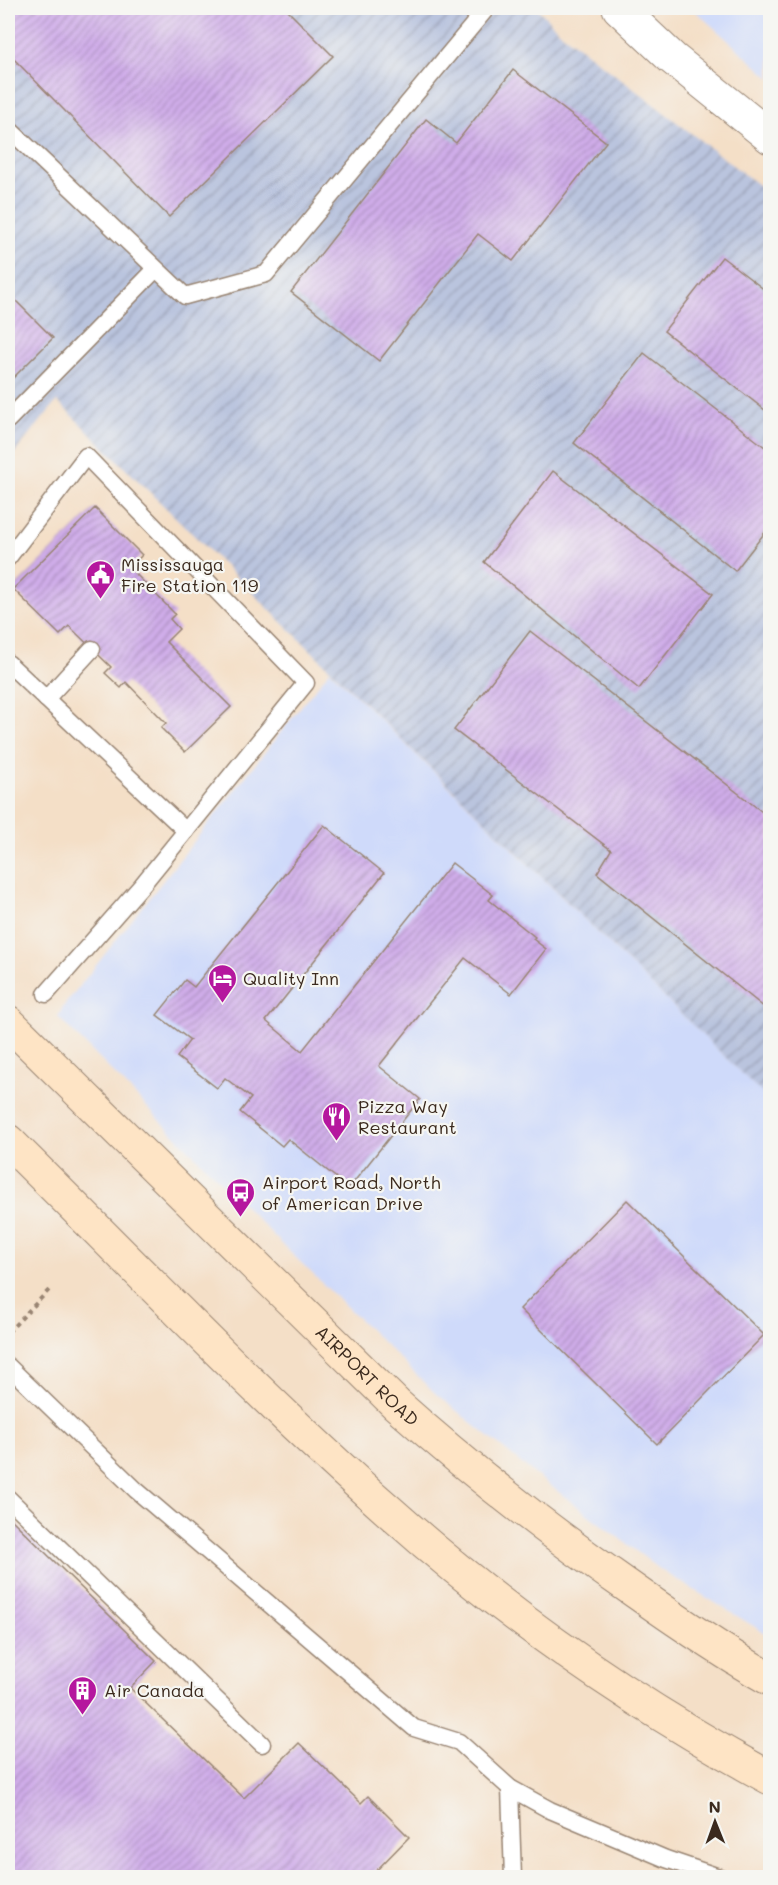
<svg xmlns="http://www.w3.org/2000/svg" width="778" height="1885" viewBox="0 0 778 1885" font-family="Mali,sans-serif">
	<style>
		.built { fill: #cfdafa }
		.industrial { fill: url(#industrial-furrows) }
		.building { fill: url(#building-hatch) }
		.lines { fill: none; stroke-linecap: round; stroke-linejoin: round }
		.service-casing { stroke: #988472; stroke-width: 19 }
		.tertiary-casing { stroke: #988472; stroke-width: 35 }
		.secondary-casing { stroke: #988472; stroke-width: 35 }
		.path { stroke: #988472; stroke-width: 4; stroke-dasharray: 4.5 4.5; stroke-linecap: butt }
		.service { stroke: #fff; stroke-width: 16 }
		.tertiary { stroke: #fff; stroke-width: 33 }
		.secondary { stroke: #fee4c5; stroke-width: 33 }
		.labels { text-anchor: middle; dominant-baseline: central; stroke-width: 4.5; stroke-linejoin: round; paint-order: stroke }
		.poi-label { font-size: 18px; fill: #3b2a1e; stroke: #f6f6f2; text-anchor: start }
		.street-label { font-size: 18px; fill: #3b2a1e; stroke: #f6f6f2 }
	</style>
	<defs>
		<pattern id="industrial-furrows" width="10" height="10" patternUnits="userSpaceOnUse" patternTransform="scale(1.5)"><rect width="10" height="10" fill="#bac4de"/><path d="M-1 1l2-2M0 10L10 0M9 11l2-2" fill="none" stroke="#989fb3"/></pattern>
		<pattern id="building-hatch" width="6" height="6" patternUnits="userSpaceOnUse" patternTransform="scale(1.5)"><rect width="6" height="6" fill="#d0adea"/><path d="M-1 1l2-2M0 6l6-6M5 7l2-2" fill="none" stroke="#aa8dbd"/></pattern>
	</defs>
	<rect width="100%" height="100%" fill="#f6f6f2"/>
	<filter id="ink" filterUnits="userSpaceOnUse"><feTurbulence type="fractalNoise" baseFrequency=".0167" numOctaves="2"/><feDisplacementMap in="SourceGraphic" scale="12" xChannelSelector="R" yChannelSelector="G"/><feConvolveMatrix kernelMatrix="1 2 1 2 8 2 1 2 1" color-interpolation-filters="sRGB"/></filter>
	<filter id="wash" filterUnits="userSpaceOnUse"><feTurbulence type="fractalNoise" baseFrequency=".008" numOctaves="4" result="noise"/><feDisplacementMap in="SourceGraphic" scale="24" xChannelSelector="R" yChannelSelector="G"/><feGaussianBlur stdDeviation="1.35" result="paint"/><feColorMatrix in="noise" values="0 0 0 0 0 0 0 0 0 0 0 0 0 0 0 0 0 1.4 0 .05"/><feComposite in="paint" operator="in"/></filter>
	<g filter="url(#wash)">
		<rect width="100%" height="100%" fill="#f4dfc7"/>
		<!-- built -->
		<g class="built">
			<path d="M692 8H770V78Z"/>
			<path d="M330 670 770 1101V1636L661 1570 527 1468 436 1394 288 1250 58 1017 63 1007Z"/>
		</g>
		<!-- industrial -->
		<path class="industrial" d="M8 8H537L561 33 770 194V1101L57 401 8 461Z"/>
		<g id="blocks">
			<!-- building -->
			<g class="building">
				<path d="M8 8H285L333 56 169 217 8 53Z"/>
				<path d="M513 70 606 142 513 261 478 234 379 361 291 292 426 119 456 143Z"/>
				<path d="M722 257 770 294V414L664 331Z"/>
				<path d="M8 293 53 338 8 383Z"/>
				<path d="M644 353 770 451V526L735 571 574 443Z"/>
				<path d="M553 471 713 594 639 689 484 562Z"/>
				<path d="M95 508 142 555 130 568 175 614 170 619 179 629 166 642 231 707 185 752 161 728 166 723 126 682 121 688 105 673 111 667 69 626 60 635 13 589Z"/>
				<path d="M530 631 770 818V1012L597 873 611 850 454 730Z"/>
				<path d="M324 825 384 873 266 1021 302 1051 452 863 493 895 489 900 535 937 533 939 546 949 511 994 465 958 379 1066 420 1099 349 1188 288 1139 282 1146 240 1112 251 1098 225 1078 217 1088 177 1057 190 1040 157 1015 185 980 194 987Z"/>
				<path d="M627 1200 764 1335 657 1444 520 1309Z"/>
				<path d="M8 1516 156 1661 130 1688 244 1798 299 1743 361 1803 368 1796 409 1837 369 1878H9L8 1876Z"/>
			</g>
		</g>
	</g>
	<g filter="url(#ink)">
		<use href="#blocks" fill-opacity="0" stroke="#988472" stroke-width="1.5"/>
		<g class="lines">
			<defs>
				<g id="service">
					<path d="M8 128 185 296 266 274 487 8"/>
					<path d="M8 420 156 269"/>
					<path d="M8 558 86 456 306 683 142 885 46 994"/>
					<path d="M8 663 186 831"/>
					<path d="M46 699 92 649"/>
					<path d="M8 1366 136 1490 414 1728 459 1742 510 1788 550 1810 666 1859 722 1878"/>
					<path d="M8 1498 262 1744"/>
					<path d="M510 1788 513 1878"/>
				</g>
				<path id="tertiary" d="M619 8 672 58 770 137"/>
				<g id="secondary">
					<path id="s1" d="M8 1022 396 1404C472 1472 552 1534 636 1592 680 1623 724 1653 770 1679"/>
					<path d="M8 1141C134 1265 256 1394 389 1511 504 1614 634 1704 770 1778"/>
				</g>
			</defs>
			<!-- service casing -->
			<use href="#service" class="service-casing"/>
			<!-- tertiary casing -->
			<use href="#tertiary" class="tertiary-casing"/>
			<!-- secondary casing -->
			<use href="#secondary" class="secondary-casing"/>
			<!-- path -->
			<path class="path" d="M8 1332 52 1287"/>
			<!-- service -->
			<use href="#service" class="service"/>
			<!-- tertiary -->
			<use href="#tertiary" class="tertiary"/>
			<!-- secondary -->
			<use href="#secondary" class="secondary"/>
		</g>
	</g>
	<!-- icons -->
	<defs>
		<symbol id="civic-pin" viewBox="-11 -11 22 30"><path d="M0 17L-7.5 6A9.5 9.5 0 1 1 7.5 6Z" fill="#b5179e" stroke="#f6f6f2"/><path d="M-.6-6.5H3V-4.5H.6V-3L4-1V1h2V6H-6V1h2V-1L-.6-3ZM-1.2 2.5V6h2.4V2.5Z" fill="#fff"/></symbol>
		<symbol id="hotel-pin" viewBox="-11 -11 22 30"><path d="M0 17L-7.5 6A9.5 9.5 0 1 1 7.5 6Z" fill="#b5179e" stroke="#f6f6f2"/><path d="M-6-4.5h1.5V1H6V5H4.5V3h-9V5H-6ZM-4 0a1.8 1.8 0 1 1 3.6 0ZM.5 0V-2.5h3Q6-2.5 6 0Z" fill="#fff"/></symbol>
		<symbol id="restaurant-pin" viewBox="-11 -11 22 30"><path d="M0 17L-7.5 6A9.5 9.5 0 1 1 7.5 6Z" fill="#b5179e" stroke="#f6f6f2"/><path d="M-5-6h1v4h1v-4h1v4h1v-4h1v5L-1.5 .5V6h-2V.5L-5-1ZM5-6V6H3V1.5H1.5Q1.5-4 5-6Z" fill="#fff"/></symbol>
		<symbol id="bus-pin" viewBox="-11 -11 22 30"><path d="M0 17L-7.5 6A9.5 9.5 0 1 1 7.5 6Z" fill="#b5179e" stroke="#f6f6f2"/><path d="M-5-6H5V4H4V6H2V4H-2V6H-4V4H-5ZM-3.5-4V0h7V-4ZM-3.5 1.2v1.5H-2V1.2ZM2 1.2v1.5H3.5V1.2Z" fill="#fff"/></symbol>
		<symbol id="building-pin" viewBox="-11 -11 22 30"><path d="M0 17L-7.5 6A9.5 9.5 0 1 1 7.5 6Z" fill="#b5179e" stroke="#f6f6f2"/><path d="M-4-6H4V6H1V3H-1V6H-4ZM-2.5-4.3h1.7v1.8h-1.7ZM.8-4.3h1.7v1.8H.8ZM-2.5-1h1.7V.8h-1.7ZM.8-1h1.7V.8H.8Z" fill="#fff"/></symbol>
	</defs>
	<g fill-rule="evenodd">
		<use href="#civic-pin" x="84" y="558" width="33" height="45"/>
		<use href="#hotel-pin" x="206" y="962" width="33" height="45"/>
		<use href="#restaurant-pin" x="320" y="1100" width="33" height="45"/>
		<use href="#bus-pin" x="224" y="1176" width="33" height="45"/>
		<use href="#building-pin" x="66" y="1674" width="33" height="45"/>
	</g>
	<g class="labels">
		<!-- poi labels -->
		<g class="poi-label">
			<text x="121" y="564">Mississauga<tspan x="121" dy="21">Fire Station 119</tspan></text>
			<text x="243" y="978">Quality Inn</text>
			<text x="358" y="1106">Pizza Way<tspan x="358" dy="21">Restaurant</tspan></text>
			<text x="262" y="1182">Airport Road, North<tspan x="262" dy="21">of American Drive</tspan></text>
			<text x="104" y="1690">Air Canada</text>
		</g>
		<!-- street labels -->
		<g class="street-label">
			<text stroke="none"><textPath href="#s1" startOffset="504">AIRPORT ROAD</textPath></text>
		</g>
	</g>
	<!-- margin -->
	<rect width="778" height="1885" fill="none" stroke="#f6f6f2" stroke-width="30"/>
	<!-- north arrow -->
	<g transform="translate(715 1822) rotate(359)" stroke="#f6f6f2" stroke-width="4.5" paint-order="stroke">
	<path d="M0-4.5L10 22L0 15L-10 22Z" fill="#3b2a1e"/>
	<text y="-9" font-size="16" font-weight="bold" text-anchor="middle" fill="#3b2a1e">N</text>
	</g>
</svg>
